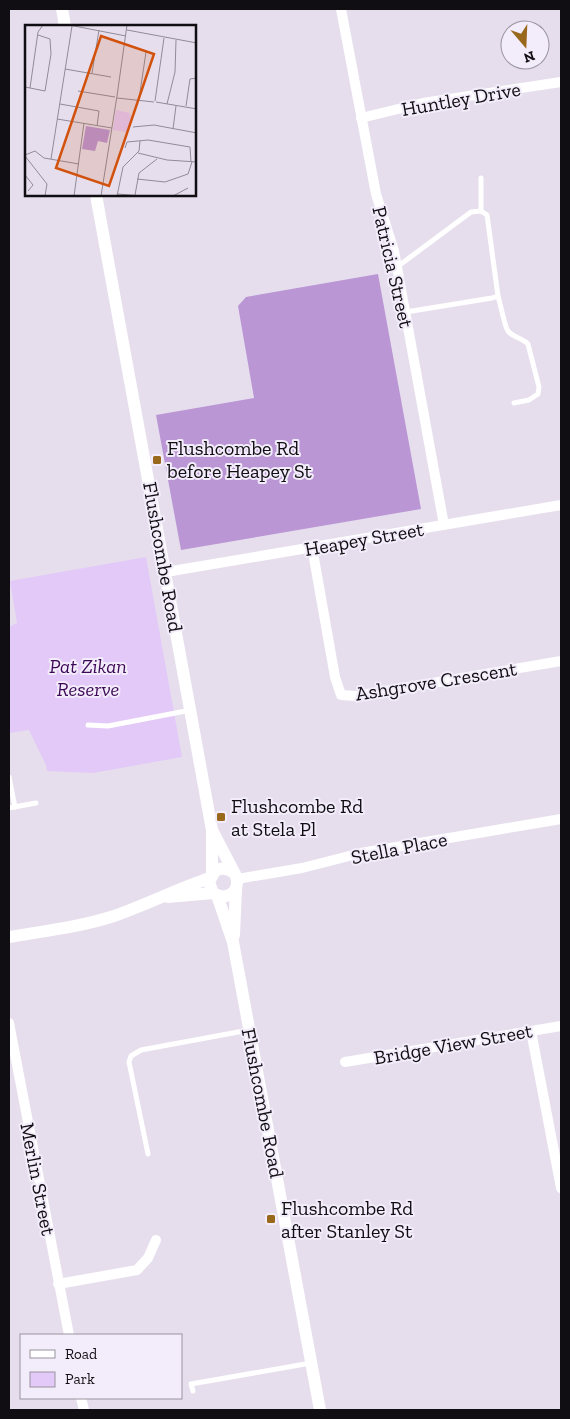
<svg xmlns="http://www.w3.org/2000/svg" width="570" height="1419" viewBox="0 0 570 1419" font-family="'Zilla Slab',serif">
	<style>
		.green { fill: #e3c9f8 }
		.forest { fill: #ba96d5 }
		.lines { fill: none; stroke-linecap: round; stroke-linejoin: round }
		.service { stroke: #fff; stroke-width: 5 }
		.minor { stroke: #fff; stroke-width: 10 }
		.tertiary { stroke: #fff; stroke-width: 12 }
		.poi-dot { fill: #99691b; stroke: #f3ecfa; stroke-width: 2 }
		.labels { text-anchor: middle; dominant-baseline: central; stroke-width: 4; stroke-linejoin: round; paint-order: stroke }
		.street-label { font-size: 20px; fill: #110e13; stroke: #f3ecfa }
		.poi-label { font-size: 20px; fill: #110e13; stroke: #f3ecfa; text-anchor: start }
		.park-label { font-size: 20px; font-style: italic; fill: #3c0a57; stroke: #f3ecfa }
		.inset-road { fill: none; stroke: #918b96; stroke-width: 1 }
		.view { fill: #d2520d; fill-opacity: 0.15; stroke: #d2520d; stroke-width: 2.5 }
		.inset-edge { fill: none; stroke: #110e13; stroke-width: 2.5 }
	</style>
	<rect width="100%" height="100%" fill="#e6deed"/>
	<!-- green -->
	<path class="green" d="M146 557 182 757 93 773 47 771 46 765 29 730 9 733V627L17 623 10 581Z"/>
	<!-- forest -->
	<path class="forest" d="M378 274 421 509 181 550 156 415 254 398 238 306 246 297Z"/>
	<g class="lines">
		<!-- service -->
		<g class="service">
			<path d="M481 178V211L487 215 498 296"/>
			<path d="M397 267 471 212 481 211"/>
			<path d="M406 312 492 298 498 296C500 302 505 328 508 331 512 337 522 338 528 344L539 387 538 394 529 400 514 403"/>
			<path d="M88 725 108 726 191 710"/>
			<path d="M9 777 15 807"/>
			<path d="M9 808 36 803"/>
			<path d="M148 1154 129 1062 131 1056 141 1050 249 1030"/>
			<path d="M193 1391 191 1384 311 1363"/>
		</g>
		<!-- minor -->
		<g class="minor">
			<path d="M341 9 376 194 394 251 444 525"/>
			<path d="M361 118 423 103 561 82"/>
			<path d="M312 547 335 677 341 695 356 696 561 661"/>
			<path d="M166 572 561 505"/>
			<path d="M237 879 302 868 361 853 561 819"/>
			<path d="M9 1023 69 1335"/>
			<path d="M531 1031 561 1188"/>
			<path d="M345 1062 561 1026"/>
			<path d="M58 1284 137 1270 148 1258 156 1240"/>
			<path d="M81 1398 84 1410"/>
		</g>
		<!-- tertiary -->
		<g class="tertiary">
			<path d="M62 9 65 26"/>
			<path d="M96 195 212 830V874"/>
			<path d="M213 832 236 876C241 891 227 902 213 893L209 882 215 871C222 867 228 868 234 873"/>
			<path d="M217 895 233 942 320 1410"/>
			<path d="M168 897 213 893"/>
			<path d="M234 935 236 889"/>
			<path d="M9 937C44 931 80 927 114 916 146 905 177 889 210 878"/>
		</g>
	</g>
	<!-- markers -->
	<g class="poi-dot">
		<rect x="152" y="455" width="10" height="10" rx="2.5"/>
		<rect x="216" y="812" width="10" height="10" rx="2.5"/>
		<rect x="266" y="1214" width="10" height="10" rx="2.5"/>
	</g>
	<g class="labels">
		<!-- street labels -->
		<g class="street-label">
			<text transform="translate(461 99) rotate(-10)">Huntley Drive</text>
			<text transform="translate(393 267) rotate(77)">Patricia Street</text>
			<text transform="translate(364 539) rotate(-10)">Heapey Street</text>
			<text transform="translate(163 557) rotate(80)">Flushcombe Road</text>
			<text transform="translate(436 681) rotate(-9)">Ashgrove Crescent</text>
			<text transform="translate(399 848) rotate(-11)">Stella Place</text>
			<text transform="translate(453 1044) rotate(-10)">Bridge View Street</text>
			<text transform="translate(263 1103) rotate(79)">Flushcombe Road</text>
			<text transform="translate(38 1179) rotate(79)">Merlin Street</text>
		</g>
		<!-- poi labels -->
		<g class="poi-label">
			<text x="167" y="448">Flushcombe Rd<tspan x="167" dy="23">before Heapey St</tspan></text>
			<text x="231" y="806">Flushcombe Rd<tspan x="231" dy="23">at Stela Pl</tspan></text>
			<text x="281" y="1208">Flushcombe Rd<tspan x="281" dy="23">after Stanley St</tspan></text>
		</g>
		<!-- park labels -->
		<g class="park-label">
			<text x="88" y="666">Pat Zikan<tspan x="88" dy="23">Reserve</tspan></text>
		</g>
	</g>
	<!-- overview -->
	<g transform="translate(25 25)">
		<rect width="171" height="171" fill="#e6deed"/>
		<path d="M91 85 104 88 107 93 101 107 88 105Z" fill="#e3c9f8"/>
		<path d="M61 101 85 105 82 118 73 116 70 126 57 124Z" fill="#ba96d5"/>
		<path class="inset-road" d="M44 0 101 11M102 5 172 18M40 44 86 52M67 48 74 5M0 62 20 66 26 29 25 14 13 10M5 63 13 7 18 0M53 66 90 72M92 71 102 0M92 73 129 77M114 74 121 27M130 76 139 13M131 77 172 84M35 79 74 86 72 101M142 79 150 47 151 15M161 81 165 54 172 53M32 94 87 103M108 102 129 100 172 108M148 104 151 81M100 123 102 117 123 115 165 122 166 137M113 128 142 135 172 137M0 130 10 126 19 133 54 139M0 131 22 159 20 171M26 134 47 1M0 150 8 160 3 166M112 154 140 157 163 149 167 137M93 169 116 171M110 170 114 148 132 134M49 171 59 98M76 171 92 71M92 171 98 142 114 126 115 116M148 171 163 163"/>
		<path class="view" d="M76 11 129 29 84 161 31 143Z"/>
		<rect width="171" height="171" class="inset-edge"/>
	</g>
	<!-- border -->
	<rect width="570" height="1419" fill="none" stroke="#110e13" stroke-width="20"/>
	<!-- legend -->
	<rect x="20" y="1334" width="162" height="65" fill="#f3ecfa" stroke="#99939e"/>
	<rect x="30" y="1350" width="25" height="8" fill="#ffffff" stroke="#99939e"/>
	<text x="65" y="1359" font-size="15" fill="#110e13">Road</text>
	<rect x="30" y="1372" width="25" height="15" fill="#e3c9f8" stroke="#99939e"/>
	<text x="65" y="1384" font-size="15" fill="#110e13">Park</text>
	<!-- north arrow -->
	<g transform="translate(525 45) rotate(161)"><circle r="24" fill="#f3ecfa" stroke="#99939e"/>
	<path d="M0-4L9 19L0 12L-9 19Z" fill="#99691b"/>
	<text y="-8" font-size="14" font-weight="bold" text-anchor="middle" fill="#110e13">N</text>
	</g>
</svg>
